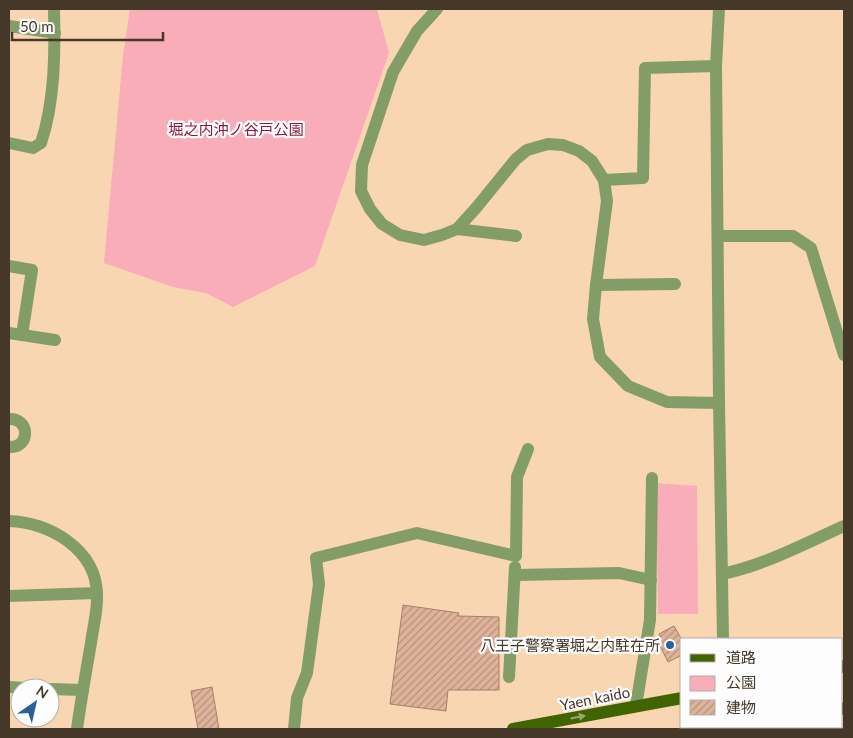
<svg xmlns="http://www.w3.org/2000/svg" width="853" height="738" viewBox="0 0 853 738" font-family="Lato,'Noto Sans JP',sans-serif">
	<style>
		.green { fill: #f8adb8 }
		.building { fill: url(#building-hatch); stroke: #a97f69 }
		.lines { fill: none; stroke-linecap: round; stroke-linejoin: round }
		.minor { stroke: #839d68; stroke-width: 12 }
		.major { stroke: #406400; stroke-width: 12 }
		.oneway { fill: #95a972 }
		.poi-dot { fill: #27639a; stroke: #fdfdfd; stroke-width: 2 }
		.labels { text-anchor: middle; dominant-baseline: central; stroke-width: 4.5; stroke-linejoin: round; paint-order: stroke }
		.park-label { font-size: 15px; fill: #8c183b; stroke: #fdfdfd }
		.poi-label { font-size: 15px; fill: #463829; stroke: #fdfdfd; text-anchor: end }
		.street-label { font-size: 15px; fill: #463829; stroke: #fdfdfd }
	</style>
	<defs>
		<pattern id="building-hatch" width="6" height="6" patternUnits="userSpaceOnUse" patternTransform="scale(1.25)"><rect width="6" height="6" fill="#dfb29a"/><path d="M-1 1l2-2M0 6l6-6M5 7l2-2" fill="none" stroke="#b7927e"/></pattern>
	</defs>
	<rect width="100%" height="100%" fill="#f8d6b1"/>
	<!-- green -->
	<g class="green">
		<path d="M130 9H377L389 53 315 266 233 307 206 293 173 287 104 263 123 55Z"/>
		<path d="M656 483 697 486 698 614H658Z"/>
	</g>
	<!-- building -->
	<g class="building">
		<path d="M403 605 459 613 458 616 499 617V690H448L446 711 390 704Z"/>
		<path d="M674 626 682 640V655L668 662 657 640 661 638 659 634Z"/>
		<path d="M212 687 219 729H198L191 691Z"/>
	</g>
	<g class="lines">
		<!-- minor -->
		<g class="minor">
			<path d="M437 9 417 31 393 72 362 165 361 191 370 209 382 224 400 235 424 240 442 235 457 229 476 208 516 159 527 150 548 144 563 145 579 151 592 161 604 180 607 201 596 285 593 319 600 357 628 386 667 402 719 403"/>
			<path d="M719 9 716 66 719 403 723 639"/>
			<path d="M9 26 55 33"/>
			<path d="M9 143 33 148 41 143C55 101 55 53 54 9"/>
			<path d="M604 180 643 178 645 68 716 66"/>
			<path d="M457 229 516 236"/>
			<path d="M718 236H793L811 248 844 355"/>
			<path d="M9 266 32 270 22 335 9 333"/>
			<path d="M596 285 675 284"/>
			<path d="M22 335 55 340"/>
			<path d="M9 419C30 418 31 448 9 447"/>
			<path d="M9 521C49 522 96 549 97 594 98 610 93 627 91 643 86 672 81 700 77 729"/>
			<path d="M722 574C765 565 804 544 844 526"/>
			<path d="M515 575 619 573 651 580"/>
			<path d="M9 596 97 593"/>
			<path d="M509 677 515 567"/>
			<path d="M9 687 26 688"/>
			<path d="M50 689 83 690"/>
			<path d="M636 706 650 620 652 478"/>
			<path d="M730 727V729"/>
			<path d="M294 729 297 698 307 673 319 584 316 558 417 533 516 556 517 477 528 449"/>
		</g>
		<!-- major -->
		<g class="major">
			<path d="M842 667 844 666"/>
			<path d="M842 709 844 708"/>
			<path d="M513 729 682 698"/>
			<path d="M738 729 750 727"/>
		</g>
	</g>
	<!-- one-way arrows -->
	<defs><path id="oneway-solid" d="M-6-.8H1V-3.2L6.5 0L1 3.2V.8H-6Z" transform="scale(1.25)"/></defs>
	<use class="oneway" href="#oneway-solid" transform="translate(578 717) rotate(-11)"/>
	<!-- markers -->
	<circle class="poi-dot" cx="670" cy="645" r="5"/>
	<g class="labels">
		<!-- park labels -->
		<g class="park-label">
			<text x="236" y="129">堀之内沖ノ谷戸公園</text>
		</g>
		<!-- poi labels -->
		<g class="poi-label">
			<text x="660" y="645">八王子警察署堀之内駐在所</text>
		</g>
		<!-- street labels -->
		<g class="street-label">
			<text transform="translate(595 698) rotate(-11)">Yaen kaido</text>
		</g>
	</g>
	<!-- border -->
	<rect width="853" height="738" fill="none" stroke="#463829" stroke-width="20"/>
	<!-- legend -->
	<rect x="680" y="638" width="162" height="90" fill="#fdfdfd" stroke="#b4aea8"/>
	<rect x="690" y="654" width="25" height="8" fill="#406400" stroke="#b4aea8"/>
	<text x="726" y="663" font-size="15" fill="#463829">道路</text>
	<rect x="690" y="676" width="25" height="15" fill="#f8adb8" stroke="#b4aea8"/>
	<text x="726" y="688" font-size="15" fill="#463829">公園</text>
	<rect x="690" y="700" width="25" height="15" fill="url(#building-hatch)" stroke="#b4aea8"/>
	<text x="726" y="713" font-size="15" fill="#463829">建物</text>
	<!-- north arrow -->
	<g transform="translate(35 703) rotate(34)"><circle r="24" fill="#fdfdfd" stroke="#b4aea8"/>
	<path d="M0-4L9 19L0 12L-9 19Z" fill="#27639a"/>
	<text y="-8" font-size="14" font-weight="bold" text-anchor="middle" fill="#463829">N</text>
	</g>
	<!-- scale -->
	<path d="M12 32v8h151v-8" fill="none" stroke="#463829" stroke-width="2.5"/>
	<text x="20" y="32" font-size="15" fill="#463829" stroke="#fdfdfd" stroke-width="4" paint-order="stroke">50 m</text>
</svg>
